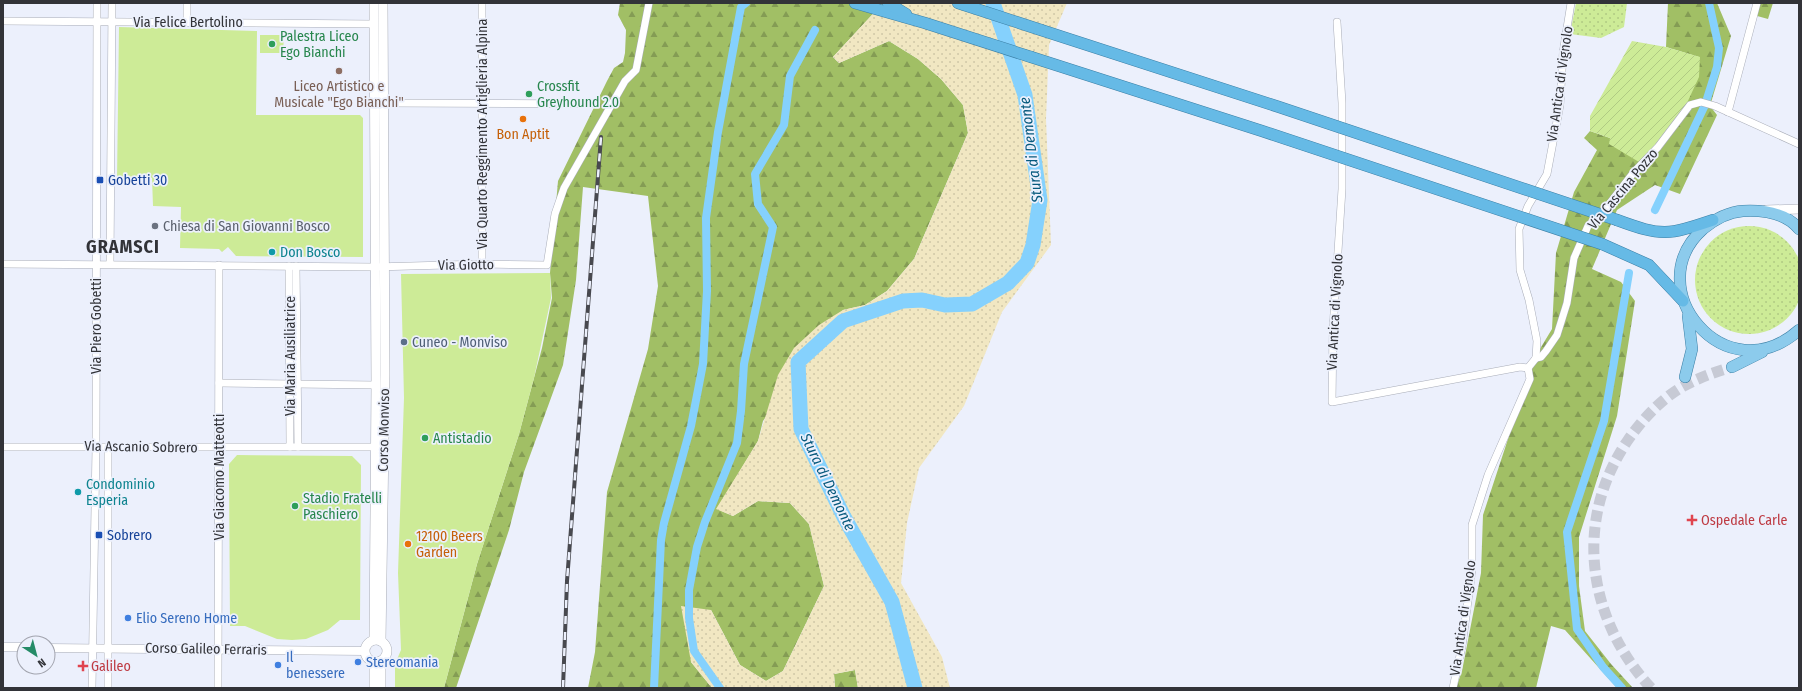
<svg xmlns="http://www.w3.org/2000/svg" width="1802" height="691" viewBox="0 0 1802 691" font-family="'Fira Sans Condensed',sans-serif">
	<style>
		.grass { fill: url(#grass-dots) }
		.forest { fill: url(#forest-firs) }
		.sand { fill: url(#sand-dots) }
		.park { fill: #cdeb97 }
		.garden { fill: url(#garden-furrows) }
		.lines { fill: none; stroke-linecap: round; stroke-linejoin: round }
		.canal { stroke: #85d1fd; stroke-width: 8 }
		.river { stroke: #85d1fd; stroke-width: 15 }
		.primary-tunnel { stroke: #c7cad5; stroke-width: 11; stroke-dasharray: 11 5.5; stroke-linecap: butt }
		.minor-casing { stroke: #a9adb8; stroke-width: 8 }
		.tertiary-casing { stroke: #a9adb8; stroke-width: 9 }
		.secondary-casing { stroke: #a9adb8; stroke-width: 10 }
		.primary-casing { stroke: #3b7fa5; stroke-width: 12 }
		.trunk-casing { stroke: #3b7fa5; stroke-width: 12 }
		.minor { stroke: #fff; stroke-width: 7 }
		.tertiary { stroke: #fff; stroke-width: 8 }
		.secondary { stroke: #fff; stroke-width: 9 }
		.primary { stroke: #8ccbec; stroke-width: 11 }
		.trunk { stroke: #66bae6; stroke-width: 11 }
		.rail-casing { stroke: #48494f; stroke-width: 4 }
		.rail { stroke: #ecf0fc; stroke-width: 2.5; stroke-dasharray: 8; stroke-linecap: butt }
		.trunk-bridge-casing { stroke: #3b7fa5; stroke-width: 12; stroke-linecap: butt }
		.trunk-bridge { stroke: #66bae6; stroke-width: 11 }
		.leisure-dot { fill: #2e9e5b; stroke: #ecf0fc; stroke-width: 1.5 }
		.education-dot { fill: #8d6e63; stroke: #ecf0fc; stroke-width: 1.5 }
		.food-dot { fill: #e8710a; stroke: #ecf0fc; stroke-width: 1.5 }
		.transit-dot { fill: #1a4fb4; stroke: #ecf0fc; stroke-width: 1.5 }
		.worship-dot { fill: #6b7280; stroke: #ecf0fc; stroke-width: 1.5 }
		.culture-dot { fill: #0f9aa8; stroke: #ecf0fc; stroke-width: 1.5 }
		.service-dot { fill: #5c6f8a; stroke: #ecf0fc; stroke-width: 1.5 }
		.health-dot { fill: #e0444e; stroke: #ecf0fc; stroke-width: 1.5 }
		.shop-dot { fill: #3f7fe0; stroke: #ecf0fc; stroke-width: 1.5 }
		.labels { text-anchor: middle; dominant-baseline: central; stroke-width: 3.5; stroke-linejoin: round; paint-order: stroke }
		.street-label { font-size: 14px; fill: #323338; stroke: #ecf0fc }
		.leisure-label { font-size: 14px; fill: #27864d; stroke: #ecf0fc; text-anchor: start }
		.education-label { font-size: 14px; fill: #785e54; stroke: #ecf0fc }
		.food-label { font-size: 14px; fill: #c56008; stroke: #ecf0fc }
		.transit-label { font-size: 14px; fill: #164399; stroke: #ecf0fc; text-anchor: start }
		.worship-label { font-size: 14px; fill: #5b616d; stroke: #ecf0fc; text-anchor: start }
		.culture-label { font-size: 14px; fill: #0d838f; stroke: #ecf0fc; text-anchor: start }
		.service-label { font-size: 14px; fill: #4e5e75; stroke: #ecf0fc; text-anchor: start }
		.health-label { font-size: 14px; fill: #be3a42; stroke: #ecf0fc; text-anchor: start }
		.shop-label { font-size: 14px; fill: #366cbe; stroke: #ecf0fc; text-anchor: start }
		.water-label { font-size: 15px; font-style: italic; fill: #06597d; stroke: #ecf0fc }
		.district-label { font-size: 18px; font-weight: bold; letter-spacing: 1px; fill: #323338; stroke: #ecf0fc }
	</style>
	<defs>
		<pattern id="grass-dots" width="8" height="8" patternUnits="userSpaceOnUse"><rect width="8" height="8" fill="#cdeb97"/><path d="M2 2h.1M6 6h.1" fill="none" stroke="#b0ca83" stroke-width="1.8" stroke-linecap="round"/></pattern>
		<pattern id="forest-firs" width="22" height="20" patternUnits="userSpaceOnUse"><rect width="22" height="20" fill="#a1bf65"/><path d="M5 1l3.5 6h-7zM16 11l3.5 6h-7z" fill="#849c54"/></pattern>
		<pattern id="sand-dots" width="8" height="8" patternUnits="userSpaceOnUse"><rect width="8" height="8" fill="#f1e7c2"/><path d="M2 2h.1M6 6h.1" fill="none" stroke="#cfc7a7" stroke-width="1.8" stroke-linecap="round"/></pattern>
		<pattern id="garden-furrows" width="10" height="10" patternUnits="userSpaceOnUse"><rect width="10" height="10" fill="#cdeb97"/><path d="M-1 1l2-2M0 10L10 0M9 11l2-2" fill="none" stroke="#b0ca83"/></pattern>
	</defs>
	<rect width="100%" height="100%" fill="#ecf0fc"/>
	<!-- grass -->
	<g class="grass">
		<path d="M1576 3H1627L1624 27 1601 38 1570 34Z"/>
		<circle cx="1749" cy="280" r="54"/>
	</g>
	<!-- forest -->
	<g class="forest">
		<path d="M620 3H883L833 57 839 63 889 41 918 59 941 79 963 105 968 133 914 259 887 291 865 305 843 310 763 421 758 441 717 509 733 516 758 501 790 503 809 524 824 586 783 671 766 681 740 665 711 610 691 662 712 688H588L595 652 607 492 648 349 658 286 648 196 583 187 576 280 563 365 524 472 509 530 456 688H444L477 564 519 434 542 348 552 298 550 273 558 181 607 81 614 68 623 62 625 53 626 30 618 15Z"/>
		<path d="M1668 3H1717L1731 36 1710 106 1717 115 1680 194 1655 185 1617 210 1592 269 1621 282 1635 301 1617 416 1579 537V586L1585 631 1611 664 1633 688H1617L1565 630 1551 626 1536 688H1456L1462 671 1481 573 1483 515 1535 357 1552 329 1556 253 1574 192 1597 150 1584 138 1590 131 1610 138 1699 57 1666 47Z"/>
		<path d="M1756 3H1773L1768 19 1750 14Z"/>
		<path d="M855 670 858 688H835L834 674Z"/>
	</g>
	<!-- sand -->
	<path class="sand" d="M883 3H1067L1049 45 1046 119 1051 245 1002 312 964 406 919 468 907 523 901 583 942 657 950 688H858L855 670 834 674 835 688H712L691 662 681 606 711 610 740 665 766 681 783 671 824 586 809 524 790 503 758 501 733 516 716 509 758 441 778 375 794 348 819 325 843 310 865 305 887 291 914 259 968 133 963 105 941 79 918 59 889 41 839 63 833 57Z"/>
	<!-- park -->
	<g class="park">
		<path d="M119 27 257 31 256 115H360L363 118V257L236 256 228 247 222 252 219 249 180 248 181 207 153 206 152 178 117 180Z"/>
		<path d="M260 35H284L283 53H260Z"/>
		<path d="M550 273 551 298 534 378 519 434 477 564 444 688H395V664L401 650 398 573 404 398 401 274Z"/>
		<path d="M237 455 352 456 361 465 360 620H340L328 630 306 639 292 640 277 639 245 626H230L229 464Z"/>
	</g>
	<!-- garden -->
	<path class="garden" d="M1632 41 1666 47 1700 57 1699 77 1675 129 1644 165 1609 144 1610 138 1590 131V116Z"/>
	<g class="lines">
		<!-- canal -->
		<g class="canal">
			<path d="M1655 210 1705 105 1717 67 1719 48 1709 3"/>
			<path d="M654 688 661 540 664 523 691 426 703 364 707 291 706 218 718 132 741 7 746 3"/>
			<path d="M720 688 694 651 689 618V590L697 547 705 522 737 443 741 411 744 364 773 227 758 204 755 174 784 125 790 76 815 30"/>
			<path d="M1622 688 1603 667 1577 629 1567 532 1604 421 1629 273"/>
		</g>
		<!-- river -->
		<path class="river" d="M915 688 892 602 844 517 801 429 798 362 843 321 903 301 922 300 945 305 972 304 1008 283 1027 263 1033 245 1040 200 1025 95 993 3"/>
		<!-- primary-tunnel -->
		<path class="primary-tunnel" d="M1651 688C1587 619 1573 520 1628 440 1642 420 1660 400 1682 387 1698 378 1715 372 1732 367"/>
		<defs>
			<g id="minor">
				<path d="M187 3V22"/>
				<path d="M3 21 374 24"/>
				<path d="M1337 22 1342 103V189L1333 329 1332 402 1520 367 1528 368"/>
				<path d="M383 103 591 104"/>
				<path d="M1728 112 1757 3"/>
				<path d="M3 264 375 267 482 264 547 265 555 214 564 188 625 81 636 70 649 3"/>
				<path d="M110 264 112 3"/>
				<path d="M482 264V3"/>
				<path d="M289 266 290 447"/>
				<path d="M296 266 298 447"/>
				<path d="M1536 358 1541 357 1546 351 1557 335 1567 303 1574 258 1588 226 1607 207 1634 172 1658 147 1690 105 1701 102 1715 106 1799 144"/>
				<path d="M1528 368 1536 358 1537 341 1529 300 1520 270 1519 229 1528 206 1547 174 1560 105 1563 53 1571 3"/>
				<path d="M219 383 376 385"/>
				<path d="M3 447H376"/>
				<path d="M108 447V688"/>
				<path d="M92 688 96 447 97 3"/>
				<path d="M218 688 219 265"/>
				<path d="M1453 688 1462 646 1472 570V525L1488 475 1530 379 1528 368"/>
			</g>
			<g id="tertiary">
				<path d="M3 647H24"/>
				<path d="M48 648 365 651"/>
			</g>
			<g id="secondary">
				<path d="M374 3 376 385 374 640"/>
				<path d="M1766 210 1799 209"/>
				<circle cx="376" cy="651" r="11"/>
				<path d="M381 641 385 374 383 3"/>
				<path d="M374 662V688"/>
				<path d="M381 662V688"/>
			</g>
			<g id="primary">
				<path d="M1799 229C1786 213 1763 210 1743 211 1728 212 1715 219 1703 229 1637 288 1726 395 1799 330"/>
				<path d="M1732 367 1762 352"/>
				<path d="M1685 377 1692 349 1688 316"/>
			</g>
			<g id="trunk">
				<path d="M855 3 925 23 1031 57"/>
				<path d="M888 3 906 14"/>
				<path d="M958 3 1041 30"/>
				<path d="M1617 220C1663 237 1668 235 1713 220"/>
				<path d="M1602 244 1649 265 1683 301"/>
			</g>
		</defs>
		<!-- minor casing -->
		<use href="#minor" class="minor-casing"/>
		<!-- tertiary casing -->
		<use href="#tertiary" class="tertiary-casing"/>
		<!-- secondary casing -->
		<use href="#secondary" class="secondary-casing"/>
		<!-- primary casing -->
		<use href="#primary" class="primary-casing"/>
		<!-- trunk casing -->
		<use href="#trunk" class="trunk-casing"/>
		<!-- minor -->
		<use href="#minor" class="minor"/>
		<!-- tertiary -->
		<use href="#tertiary" class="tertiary"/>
		<!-- secondary -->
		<use href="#secondary" class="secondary"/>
		<!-- primary -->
		<use href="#primary" class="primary"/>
		<!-- trunk -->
		<use href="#trunk" class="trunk"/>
		<defs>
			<path id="rail" d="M563 688 567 581 601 137"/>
		</defs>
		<!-- rail casing -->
		<use href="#rail" class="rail-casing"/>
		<!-- rail -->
		<use href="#rail" class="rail"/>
		<defs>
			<g id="trunk-bridge">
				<path d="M1041 30 1279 107 1617 220"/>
				<path d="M1031 57 1262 131 1602 244"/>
			</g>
		</defs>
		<!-- trunk-bridge casing -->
		<use href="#trunk-bridge" class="trunk-bridge-casing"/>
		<!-- trunk-bridge -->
		<use href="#trunk-bridge" class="trunk-bridge"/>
	</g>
	<!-- markers -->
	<g class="leisure-dot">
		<circle cx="272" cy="44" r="4"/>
		<circle cx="529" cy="94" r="4"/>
		<circle cx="425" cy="438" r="4"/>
		<circle cx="295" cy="506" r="4"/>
	</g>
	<circle class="education-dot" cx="339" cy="71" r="4"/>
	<g class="food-dot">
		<circle cx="523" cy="119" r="4"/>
		<circle cx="408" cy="544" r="4"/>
	</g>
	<g class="transit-dot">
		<rect x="96" y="176" width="8" height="8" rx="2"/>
		<rect x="95" y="531" width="8" height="8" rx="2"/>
	</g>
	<circle class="worship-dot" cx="155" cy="226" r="4"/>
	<g class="culture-dot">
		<circle cx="272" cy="252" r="4"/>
		<circle cx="78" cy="492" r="4"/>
	</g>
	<circle class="service-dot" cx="404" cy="342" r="4"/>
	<g class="health-dot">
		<path d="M1690 514h4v4h4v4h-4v4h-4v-4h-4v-4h4z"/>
		<path d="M81 660h4v4h4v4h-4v4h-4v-4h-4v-4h4z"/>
	</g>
	<g class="shop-dot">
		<circle cx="128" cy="618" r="4"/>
		<circle cx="358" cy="662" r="4"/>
		<circle cx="278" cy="665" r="4"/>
	</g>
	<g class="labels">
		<!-- street labels -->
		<g class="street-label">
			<text x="188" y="22">Via Felice Bertolino</text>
			<text transform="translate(1560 84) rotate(-82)">Via Antica di Vignolo</text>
			<text transform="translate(482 134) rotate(-90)">Via Quarto Reggimento Artiglieria Alpina</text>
			<text transform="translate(1623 189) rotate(-50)">Via Cascina Pozzo</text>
			<text transform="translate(466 265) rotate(-1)">Via Giotto</text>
			<text transform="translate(1335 312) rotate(-87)">Via Antica di Vignolo</text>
			<text transform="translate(96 326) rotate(-90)">Via Piero Gobetti</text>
			<text transform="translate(290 356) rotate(-90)">Via Maria Ausiliatrice</text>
			<text transform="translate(384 430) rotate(-89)">Corso Monviso</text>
			<text transform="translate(141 447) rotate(1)">Via Ascanio Sobrero</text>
			<text transform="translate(219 477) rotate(-90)">Via Giacomo Matteotti</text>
			<text transform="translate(1463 618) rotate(-82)">Via Antica di Vignolo</text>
			<text transform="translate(206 649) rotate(1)">Corso Galileo Ferraris</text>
		</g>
		<!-- leisure labels -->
		<g class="leisure-label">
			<text x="280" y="36">Palestra Liceo<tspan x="280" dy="16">Ego Bianchi</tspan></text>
			<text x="537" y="86">Crossfit<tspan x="537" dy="16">Greyhound 2.0</tspan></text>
			<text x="433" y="438">Antistadio</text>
			<text x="303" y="498">Stadio Fratelli<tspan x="303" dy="16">Paschiero</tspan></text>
		</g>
		<!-- education labels -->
		<g class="education-label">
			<text x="339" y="86">Liceo Artistico e<tspan x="339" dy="16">Musicale "Ego Bianchi"</tspan></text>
		</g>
		<!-- food labels -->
		<g class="food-label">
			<text x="523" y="134">Bon Aptit</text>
			<text x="416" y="536" text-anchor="start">12100 Beers<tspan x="416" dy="16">Garden</tspan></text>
		</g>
		<!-- transit labels -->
		<g class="transit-label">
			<text x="108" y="180">Gobetti 30</text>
			<text x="107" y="535">Sobrero</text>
		</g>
		<!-- worship labels -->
		<g class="worship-label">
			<text x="163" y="226">Chiesa di San Giovanni Bosco</text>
		</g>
		<!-- culture labels -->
		<g class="culture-label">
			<text x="280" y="252">Don Bosco</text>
			<text x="86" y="484">Condominio<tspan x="86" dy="16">Esperia</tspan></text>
		</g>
		<!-- service labels -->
		<g class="service-label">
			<text x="412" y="342">Cuneo - Monviso</text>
		</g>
		<!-- health labels -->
		<g class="health-label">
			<text x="1701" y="520">Ospedale Carle</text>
			<text x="91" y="666">Galileo</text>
		</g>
		<!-- shop labels -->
		<g class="shop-label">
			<text x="136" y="618">Elio Sereno Home</text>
			<text x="286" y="657">Il<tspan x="286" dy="16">benessere</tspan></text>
			<text x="366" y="662">Stereomania</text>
		</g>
		<!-- water labels -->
		<g class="water-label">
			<text transform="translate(1031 150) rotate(-97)">Stura di Demonte</text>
			<text transform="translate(828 482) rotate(64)">Stura di Demonte</text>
		</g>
		<!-- district labels -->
		<g class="district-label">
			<text x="123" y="247">GRAMSCI</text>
		</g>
	</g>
	<!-- border -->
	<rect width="1802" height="691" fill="none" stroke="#323338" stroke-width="8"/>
	<!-- north arrow -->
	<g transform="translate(36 655) rotate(144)"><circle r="19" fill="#ecf0fc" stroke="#a2a4ae"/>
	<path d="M0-3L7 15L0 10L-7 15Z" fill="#258b67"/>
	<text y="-6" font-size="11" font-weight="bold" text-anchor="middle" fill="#323338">N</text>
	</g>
</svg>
